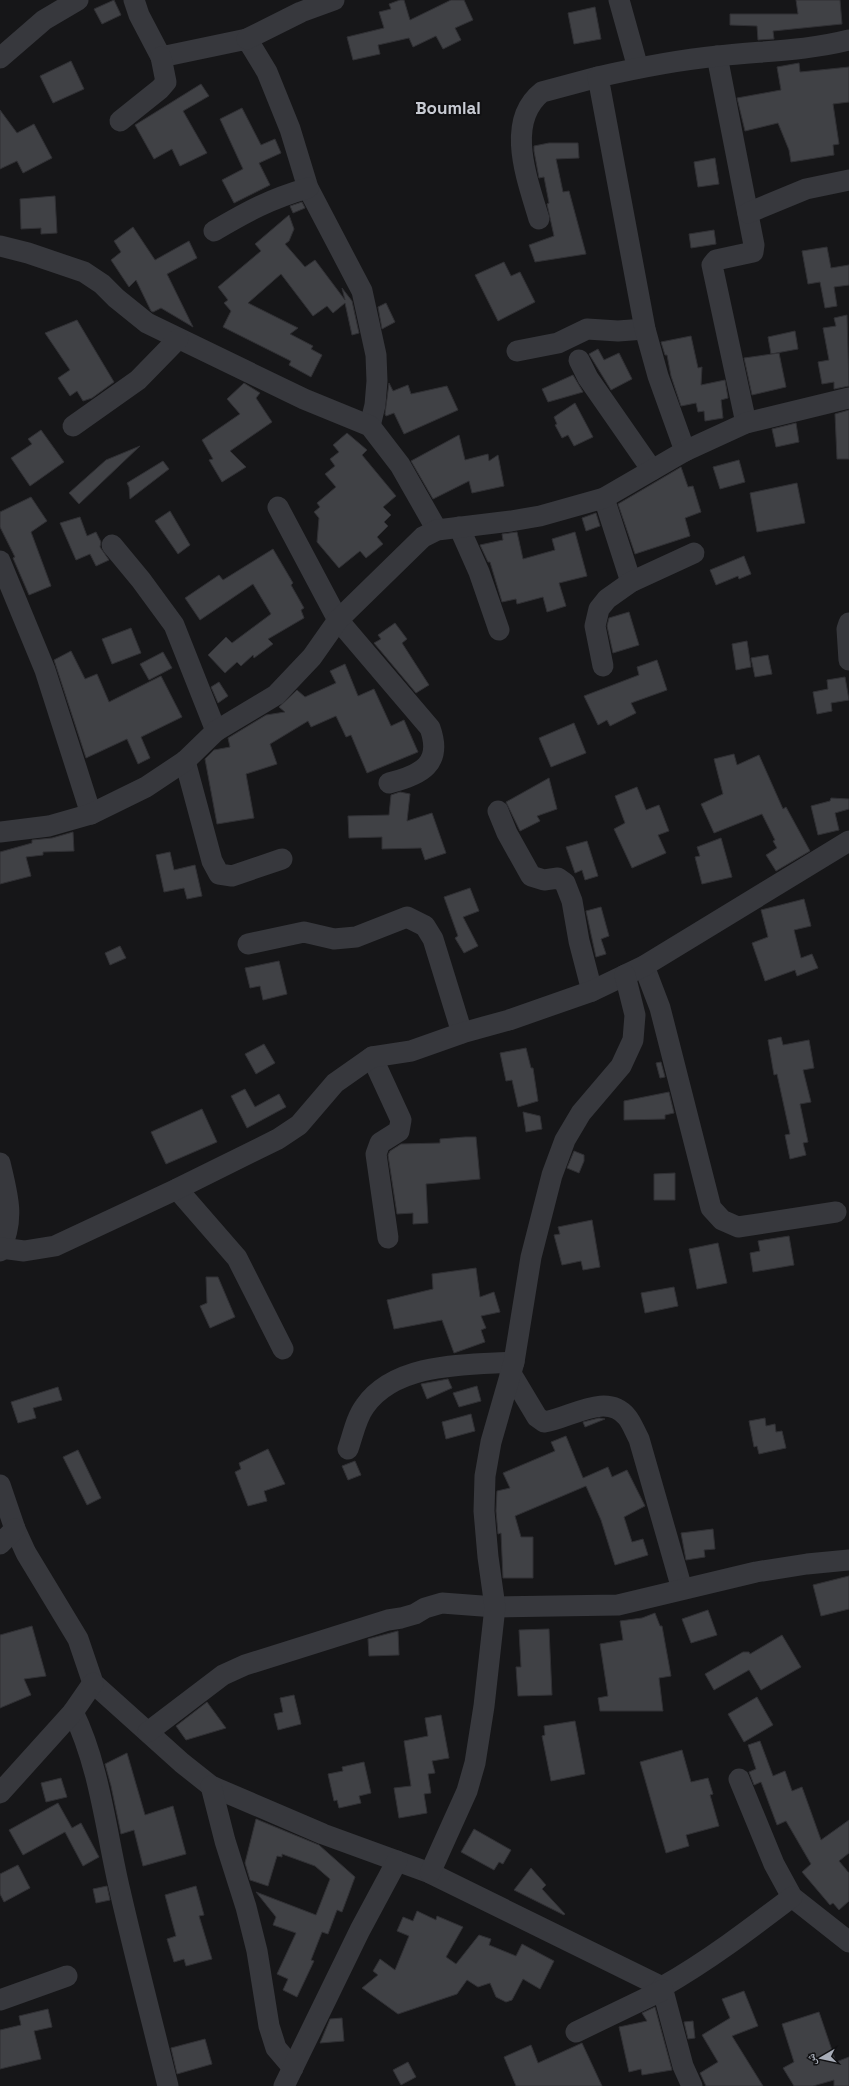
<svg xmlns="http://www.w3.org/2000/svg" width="849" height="2086" viewBox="0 0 849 2086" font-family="'Space Grotesk','Noto Naskh Arabic',sans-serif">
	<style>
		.building { fill: #404145; stroke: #303034 }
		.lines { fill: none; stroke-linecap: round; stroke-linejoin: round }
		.minor { stroke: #37383d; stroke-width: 21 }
		.labels { text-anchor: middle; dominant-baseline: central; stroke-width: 4; stroke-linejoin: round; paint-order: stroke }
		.quarter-label { font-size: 17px; font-weight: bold; fill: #c9ccd4; stroke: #111113 }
	</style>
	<rect width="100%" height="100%" fill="#161618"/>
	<!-- building -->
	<g class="building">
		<path d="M114 0 121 15 102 24 94 9Z"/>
		<path d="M400 0H404L410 20 451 0H464L473 20 455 28 461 40 443 49 436 36 413 47 409 38 378 45 380 54 353 60 347 37 384 28 379 12 391 9 389 4Z"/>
		<path d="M796 0H840L842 24 773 31 774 39 758 40 757 26 730 25V14H798Z"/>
		<path d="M595 7 601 39 574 44 568 13Z"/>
		<path d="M71 61 84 89 53 103 40 76Z"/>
		<path d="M799 63 800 72 849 67V102L833 104 839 144 833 145 834 155 791 162 789 150 778 123 745 131 737 98 781 90 777 67Z"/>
		<path d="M201 84 209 96 183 111 207 153 180 166 172 149 154 159 135 125Z"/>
		<path d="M242 108 261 145 275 139 281 153 259 163 270 185 234 203 222 180 243 169 220 119Z"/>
		<path d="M0 110 17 133 34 124 52 158 23 173 17 161 0 169Z"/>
		<path d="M549 143H578L579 158 556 159 563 192 569 191 586 254 535 262 529 245 554 236 547 204 549 203 544 177 539 178 534 151V146Z"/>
		<path d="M715 158 719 184 698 187 694 162Z"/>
		<path d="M55 196 57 233 41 234V228L21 229 20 199Z"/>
		<path d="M302 202 305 208 293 213 290 206Z"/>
		<path d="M289 215 294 229 289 241 285 244 305 267 315 260 345 300 342 288 352 301 359 333 352 335 345 303 333 313 327 306 313 316 281 274 248 303 298 328 290 334 313 346 311 349 322 355 311 377 289 365 291 361 223 327 231 311 224 303 228 300 218 287 261 251 255 244Z"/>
		<path d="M133 227 155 260 189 241 197 258 167 274 193 327 161 308 153 312 151 311 136 280 129 287 111 260 121 252 114 241Z"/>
		<path d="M714 230 716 244 691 248 689 234Z"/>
		<path d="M827 247 831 268 849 265V285L834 287 837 306 825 308 820 282 808 284 802 251Z"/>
		<path d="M504 262 511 276 520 272 535 302 498 321 475 275Z"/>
		<path d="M386 303 395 322 382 329 378 307Z"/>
		<path d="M847 315 849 386 834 389V382L822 384 818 362 829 360 823 328 836 326 834 318Z"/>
		<path d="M77 320 114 382 92 398 83 401 77 391 70 396 58 378 70 370 45 333Z"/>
		<path d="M795 331 798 349 771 354 768 337Z"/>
		<path d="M691 336 698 368 702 367 701 385 725 380 728 398 721 400 723 418 705 421 704 411 698 412 696 403 681 406 671 376 667 355H665L661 342Z"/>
		<path d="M598 349 604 360 619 353 632 379 611 390 589 354Z"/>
		<path d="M779 353 786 387 752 395 744 358Z"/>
		<path d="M573 375 583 392 548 402 542 389Z"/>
		<path d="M244 383 260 393 256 398 272 422 230 451 246 467 222 482 209 460 213 459 202 440 240 414 227 399Z"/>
		<path d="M389 383 393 391 408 385 411 394 447 386 458 410 404 434 394 413 386 416 385 414Z"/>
		<path d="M575 403 593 437 574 446 568 435 562 438 555 425 557 424 554 417Z"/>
		<path d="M849 410V459H837L835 414Z"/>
		<path d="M796 423 799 442 776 447 772 429Z"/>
		<path d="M41 430 64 462 30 486 11 458 32 444 28 439Z"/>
		<path d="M347 433 367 450 362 455 396 496 383 507 391 515 384 522 388 526 377 537 383 544 366 558 360 551 339 568 317 542 319 518 314 512 320 507 317 503 336 487 325 474 335 466 330 459 339 452 333 445Z"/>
		<path d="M459 435 465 460 488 454 489 461 498 455 504 486 472 493 469 481 433 499 411 461Z"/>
		<path d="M140 446 79 504 69 493 106 460Z"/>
		<path d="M739 460 745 482 720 489 713 467Z"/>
		<path d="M163 461 169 469 130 499 129 487 127 483Z"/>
		<path d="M681 467 688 487 693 486 701 512 685 518 690 536 635 554 618 504Z"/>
		<path d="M797 483 805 523 757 532 750 493Z"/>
		<path d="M31 497 47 521 31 532 51 586 29 595 13 558 15 557 0 527V512Z"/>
		<path d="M170 511 190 545 178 554 155 521Z"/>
		<path d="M596 513 600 526 586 531 582 518Z"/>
		<path d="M80 517 87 536 96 532 101 542 100 547 109 560 96 566 90 554 76 560 60 523Z"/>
		<path d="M517 532 523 559 555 550 552 539 575 532 587 576 559 583 566 606 547 612 543 597 517 604 516 599 502 602 490 562H488L480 545 503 540 502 534Z"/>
		<path d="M273 549 293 583 291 585 304 608 301 610 304 618 268 639 273 644 254 658 253 655 241 666 237 662 225 673 208 655 226 637 232 643 271 614 253 584 200 620 185 598 219 575 223 580Z"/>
		<path d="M744 556 751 574 739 579 738 576 716 585 710 570Z"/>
		<path d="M629 612 639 645 613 653 607 626 609 618Z"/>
		<path d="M395 623 407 639 402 643 429 685 416 693 374 643 381 639 378 635Z"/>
		<path d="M131 628 141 653 112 664 102 639Z"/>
		<path d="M747 641 751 667 736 670 732 644Z"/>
		<path d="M71 651 85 679 97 674 109 702 161 676 182 717 141 737 150 758 138 764 127 739 86 758 54 660Z"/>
		<path d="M163 652 172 668 149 680 140 664Z"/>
		<path d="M768 655 772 674 755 677 751 658Z"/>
		<path d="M657 660 667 690 631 703 636 713 610 726 607 720 598 725 584 696 639 675 637 667Z"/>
		<path d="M345 664 358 696 374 689 391 726 404 720 418 752 367 773 351 735 346 737 336 716 311 727 308 721 270 744 277 764 246 774 254 818 217 824 205 759 214 750 230 747 228 738 266 715 285 712 279 707 297 690 305 697 336 683 330 671Z"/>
		<path d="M845 677 849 700 831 703 832 711 817 714 813 692 828 689 827 680Z"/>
		<path d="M219 682 228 696 218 703 211 687Z"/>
		<path d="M574 723 586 753 551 767 539 738Z"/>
		<path d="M734 754 737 765 759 755 783 809 786 807 810 851 776 871 766 855 777 848 773 841 775 840 762 814 714 833 701 804 723 794 714 759Z"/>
		<path d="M549 778 557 809 537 816 540 821 520 831 506 802Z"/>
		<path d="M637 787 646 810 659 805 669 831 658 835 666 853 632 868 614 829 625 823 615 796Z"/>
		<path d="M400 792 410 794 407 821 432 813 446 853 425 860 421 848 382 849V837L349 838 348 816 389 815 391 795Z"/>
		<path d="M831 798 849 799V809L835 813 839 830 818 835 811 806 830 801Z"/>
		<path d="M73 832 74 851 43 852V855L26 857 31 876 0 884V852L32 843V840L52 838Z"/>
		<path d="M721 838 732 877 702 884 695 857 700 856 697 847Z"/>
		<path d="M587 841 598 876 585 880 582 870 575 873 566 847Z"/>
		<path d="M170 852 174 870 195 865 202 896 187 899 184 888 164 892 156 855Z"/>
		<path d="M470 888 479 911 463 917 478 946 464 953 455 938 458 936 444 897Z"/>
		<path d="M804 899 811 926 794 930 801 958 812 954 818 968 797 976 795 970 765 981 752 943 768 937 761 910Z"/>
		<path d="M601 907 609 936 601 939 606 954 596 957 586 911Z"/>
		<path d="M120 946 126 958 110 965 105 953Z"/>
		<path d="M279 961 287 994 263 1000 260 986 250 988 245 968Z"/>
		<path d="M781 1037 783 1045 809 1040 814 1068 803 1070 811 1102 800 1104 808 1142 803 1143 806 1155 790 1159 785 1135 790 1134 777 1074 774 1075 768 1040Z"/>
		<path d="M264 1044 275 1063 256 1074 245 1054Z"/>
		<path d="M526 1048 531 1068H533L538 1101 518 1107 512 1080 506 1081 500 1053Z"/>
		<path d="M661 1062 665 1077 660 1078 656 1063Z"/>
		<path d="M245 1089 255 1107 279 1094 286 1107 247 1128 231 1096Z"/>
		<path d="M669 1092 674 1113 665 1115V1119L624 1120V1101Z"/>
		<path d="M202 1109 217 1142 166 1164 151 1132Z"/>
		<path d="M523 1112 540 1116 542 1129 526 1132Z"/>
		<path d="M465 1137H476L480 1179 426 1184 428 1223 413 1224V1213L397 1214 388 1155 390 1151 401 1144 440 1143V1139Z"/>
		<path d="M574 1151 584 1155V1161L579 1173 567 1168Z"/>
		<path d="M675 1173V1200H654V1174Z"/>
		<path d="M592 1220 600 1267 583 1270 581 1261 562 1265 554 1235 560 1234 558 1227Z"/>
		<path d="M789 1236 794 1265 753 1272 750 1253 760 1251 758 1241Z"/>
		<path d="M718 1243 727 1283 697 1289 689 1249Z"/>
		<path d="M476 1268 480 1297 494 1292 500 1312 481 1316 486 1328 481 1330 485 1342 454 1353 442 1320 394 1329 387 1300 433 1289 432 1274Z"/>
		<path d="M206 1277H218L235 1317 210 1328 200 1306 207 1303Z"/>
		<path d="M674 1287 678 1306 645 1313 641 1293Z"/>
		<path d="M448 1379 452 1388 427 1399 421 1384Z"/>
		<path d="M477 1386 481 1401 459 1407 453 1393Z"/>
		<path d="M58 1387 62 1400 33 1408 36 1418 18 1423 11 1402Z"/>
		<path d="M471 1414 475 1431 446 1439 442 1422Z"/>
		<path d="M599 1418 605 1419 585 1427 583 1422Z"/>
		<path d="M765 1418 766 1426 775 1424 776 1432 782 1431 786 1448 759 1454 757 1446 754 1447 749 1421Z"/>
		<path d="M566 1436 583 1478 608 1467 612 1477 627 1470 645 1506 624 1517 632 1542 643 1539 648 1555 615 1565 601 1520 586 1486 515 1516 521 1537H533V1578H503L501 1533 498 1534 496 1511 497 1491 510 1488 503 1473 555 1451 551 1442Z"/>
		<path d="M268 1449 285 1484 264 1491 267 1501 248 1506 235 1472 241 1469 239 1463Z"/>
		<path d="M78 1450 101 1498 87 1505 63 1457Z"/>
		<path d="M355 1461 361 1475 348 1480 342 1466Z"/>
		<path d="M713 1529 715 1549 704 1550 705 1557 686 1560 681 1533Z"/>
		<path d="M849 1576V1609L821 1616 813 1585Z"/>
		<path d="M708 1610 717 1635 691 1643 682 1619Z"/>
		<path d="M655 1613 660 1626H662L671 1676 659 1678 663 1711H600L598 1698 608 1696 600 1644 623 1640 620 1621 642 1618Z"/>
		<path d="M32 1626 46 1676 24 1679 31 1695 0 1708V1635Z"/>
		<path d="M549 1629 552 1695 518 1696 516 1667H521L519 1630Z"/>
		<path d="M398 1631 399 1655 369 1656 368 1639Z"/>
		<path d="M782 1635 801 1667 761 1690 749 1670 714 1690 705 1674 743 1652H749L750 1654Z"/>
		<path d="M294 1695 301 1724 278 1730 274 1714 283 1712 280 1698Z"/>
		<path d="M757 1697 773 1725 744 1742 728 1714Z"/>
		<path d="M207 1702 226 1728 186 1740 176 1726Z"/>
		<path d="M441 1715 449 1758 432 1761 435 1773 428 1774 431 1793 424 1794 427 1813 399 1818 394 1788 411 1786 404 1741 428 1736 425 1718Z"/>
		<path d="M575 1721 585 1774 551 1781 542 1736 545 1735 544 1726Z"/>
		<path d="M760 1741 773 1776 785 1771 792 1791 802 1787 821 1840 849 1820V1853L839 1861 849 1873V1901L839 1910 833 1903 830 1905 802 1872 811 1864 786 1821 777 1825 761 1782 754 1785 749 1772 756 1769 748 1745Z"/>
		<path d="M682 1750 691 1782 708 1778 713 1794 710 1795 719 1826 686 1835 689 1846 666 1853 640 1762Z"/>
		<path d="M127 1753 145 1815 173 1806 186 1854 143 1866 134 1830 121 1834 111 1786 105 1764Z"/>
		<path d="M364 1762 371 1793 359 1796 361 1803 339 1808 337 1800 334 1801 328 1774 343 1771 342 1767Z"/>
		<path d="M61 1778 67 1797 46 1802 41 1783Z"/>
		<path d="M58 1803 72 1828 81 1823 99 1857 83 1866 65 1832 23 1855 9 1830Z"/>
		<path d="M256 1819 319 1845 355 1877 342 1912 337 1910 328 1934 322 1932 311 1960 314 1961 297 1997 283 1990 288 1979 277 1974 296 1933 273 1925 276 1917 256 1892 316 1915 330 1879 315 1866 282 1854V1857L277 1856 268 1886 250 1880 245 1863Z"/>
		<path d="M474 1829 511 1850 503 1864 499 1862 494 1870 461 1852Z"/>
		<path d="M18 1865 30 1888 4 1902 0 1894V1874Z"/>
		<path d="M531 1868 546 1885 542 1889 565 1914 564 1915 514 1890Z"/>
		<path d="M107 1886 110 1900 96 1903 93 1889Z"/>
		<path d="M196 1886 204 1915 199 1916 212 1959 186 1966 184 1959 174 1962 167 1939 176 1936 165 1895Z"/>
		<path d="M417 1911 436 1920 437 1916 463 1927 446 1957 456 1964 479 1935 491 1939 489 1945 516 1956 522 1944 554 1961 540 1989 523 1979 512 2000 506 2002 496 1997 490 1983 478 1987 467 1980 457 1994 398 2014 362 1988 378 1975 373 1971 380 1959 395 1970 409 1936 397 1931 403 1917 413 1921Z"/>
		<path d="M744 1991 758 2026 732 2036 763 2086H706L700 2073 718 2062 702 2035 730 2018 722 1999Z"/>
		<path d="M655 2007 672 2070 642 2075 641 2069 629 2072 619 2027 647 2021 642 2013Z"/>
		<path d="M48 2009 52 2027 34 2031 41 2059 0 2069V2030L21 2025 19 2016Z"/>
		<path d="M819 2012 836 2062 849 2057V2086H834V2080L813 2086H794L783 2068 794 2062 782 2024Z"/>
		<path d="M342 2018 344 2041 320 2043 330 2019Z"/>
		<path d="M693 2021 695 2038 688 2039 684 2022Z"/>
		<path d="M205 2039 212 2064 177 2074 171 2048Z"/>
		<path d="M582 2043 602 2086H516L504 2057 531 2045 538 2063Z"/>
		<path d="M408 2062 416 2077 401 2085 393 2070Z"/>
	</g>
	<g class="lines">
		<!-- minor -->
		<g class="minor">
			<path d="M134 0 139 15 161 57 247 39 267 72 290 129 308 188 362 291 376 355 377 381 375 405 370 426"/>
			<path d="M619 0 638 68"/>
			<path d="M247 39 301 12 334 0"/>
			<path d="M717 56 754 245 753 252 716 260 712 265 746 423"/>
			<path d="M0 58 44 20 78 0"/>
			<path d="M120 121 160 89 166 82 161 57"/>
			<path d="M748 213 806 189 849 180"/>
			<path d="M539 219C528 181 504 122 542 92L598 77"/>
			<path d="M214 231C248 211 270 199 308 188"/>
			<path d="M0 246 28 253 84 272 102 284 116 298 147 323 304 399 370 426 400 465 437 530"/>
			<path d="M517 351 558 343 587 329 618 331 645 329"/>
			<path d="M579 360 588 378 652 470"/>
			<path d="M73 426 138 380 178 339"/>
			<path d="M685 451 658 376 645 329 598 77C637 68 678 60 718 56 762 51 806 51 849 40"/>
			<path d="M604 498 631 582"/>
			<path d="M278 507 338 620 430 728C443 764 421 775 389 783"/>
			<path d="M459 527 479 572 499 630"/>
			<path d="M112 545 141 580 174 625 216 731"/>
			<path d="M0 561 45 670 91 814"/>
			<path d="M849 623 847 629 849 660"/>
			<path d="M603 666 595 626 599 609 607 599 631 582 694 553"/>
			<path d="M185 761 212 861 219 874 232 876 282 859"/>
			<path d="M498 811 507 833 531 876 544 880 558 878 565 883 572 901 579 941 592 991"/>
			<path d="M0 832 49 826 91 814 146 787 185 761 216 731 276 695 312 657 338 620 423 537 437 530 511 521 540 516 604 498 685 451 746 423 849 398"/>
			<path d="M248 944 304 932 334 939 356 937 407 917 425 926 433 939 462 1033"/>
			<path d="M644 966 660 1008 711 1208 722 1220 738 1227 836 1212"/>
			<path d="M372 1057 401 1120 399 1131 380 1143 376 1154 388 1238"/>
			<path d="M0 1163C8 1197 15 1218 0 1251"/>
			<path d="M177 1189 237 1258 283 1349"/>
			<path d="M1 1248 24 1251 55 1246 177 1189 278 1139 299 1125 335 1083 372 1057 411 1051 462 1033 509 1020 592 991 644 966 849 841"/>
			<path d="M510 1372 537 1417 544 1422C569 1419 606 1391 627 1417 632 1423 635 1432 639 1439L682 1589"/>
			<path d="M348 1449C353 1435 356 1418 365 1406 396 1362 466 1365 514 1362"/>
			<path d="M0 1485 15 1529 26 1553 78 1639 93 1683 182 1763 211 1786 323 1834 430 1873 662 1987 683 2066 692 2086"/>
			<path d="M0 1544 15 1529"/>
			<path d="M73 1712C100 1767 106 1832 120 1891 135 1956 152 2021 168 2086"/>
			<path d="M148 1732 223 1675 245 1665 388 1620 401 1618 415 1614 425 1608 442 1603 495 1607 618 1605 756 1572 807 1564 849 1560"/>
			<path d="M739 1779 774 1864 792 1897 849 1942"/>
			<path d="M211 1786 225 1841 246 1907 257 1951 269 2026 276 2048 293 2068"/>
			<path d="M0 1793 73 1712 93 1683"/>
			<path d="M430 1873 467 1791 475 1763 484 1706 495 1607 488 1557 484 1511 485 1476 491 1442 514 1362 531 1257 552 1175 565 1140 581 1113 621 1066 633 1040 635 1015 625 975"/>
			<path d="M662 1987C708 1961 750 1929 792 1897"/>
			<path d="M0 2000 67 1976"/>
			<path d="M576 2032 663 1990"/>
			<path d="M284 2086 360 1930 397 1861"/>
		</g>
	</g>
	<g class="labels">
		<!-- quarter labels -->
		<g class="quarter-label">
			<text x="448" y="108">Boumlal</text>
		</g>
	</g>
	<!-- north arrow -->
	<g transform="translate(821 2058) rotate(261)" stroke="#111113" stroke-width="3" paint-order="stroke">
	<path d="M0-3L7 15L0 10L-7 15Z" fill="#a8adb8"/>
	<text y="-6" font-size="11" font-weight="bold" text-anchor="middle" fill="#a8adb8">ش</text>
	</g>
</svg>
